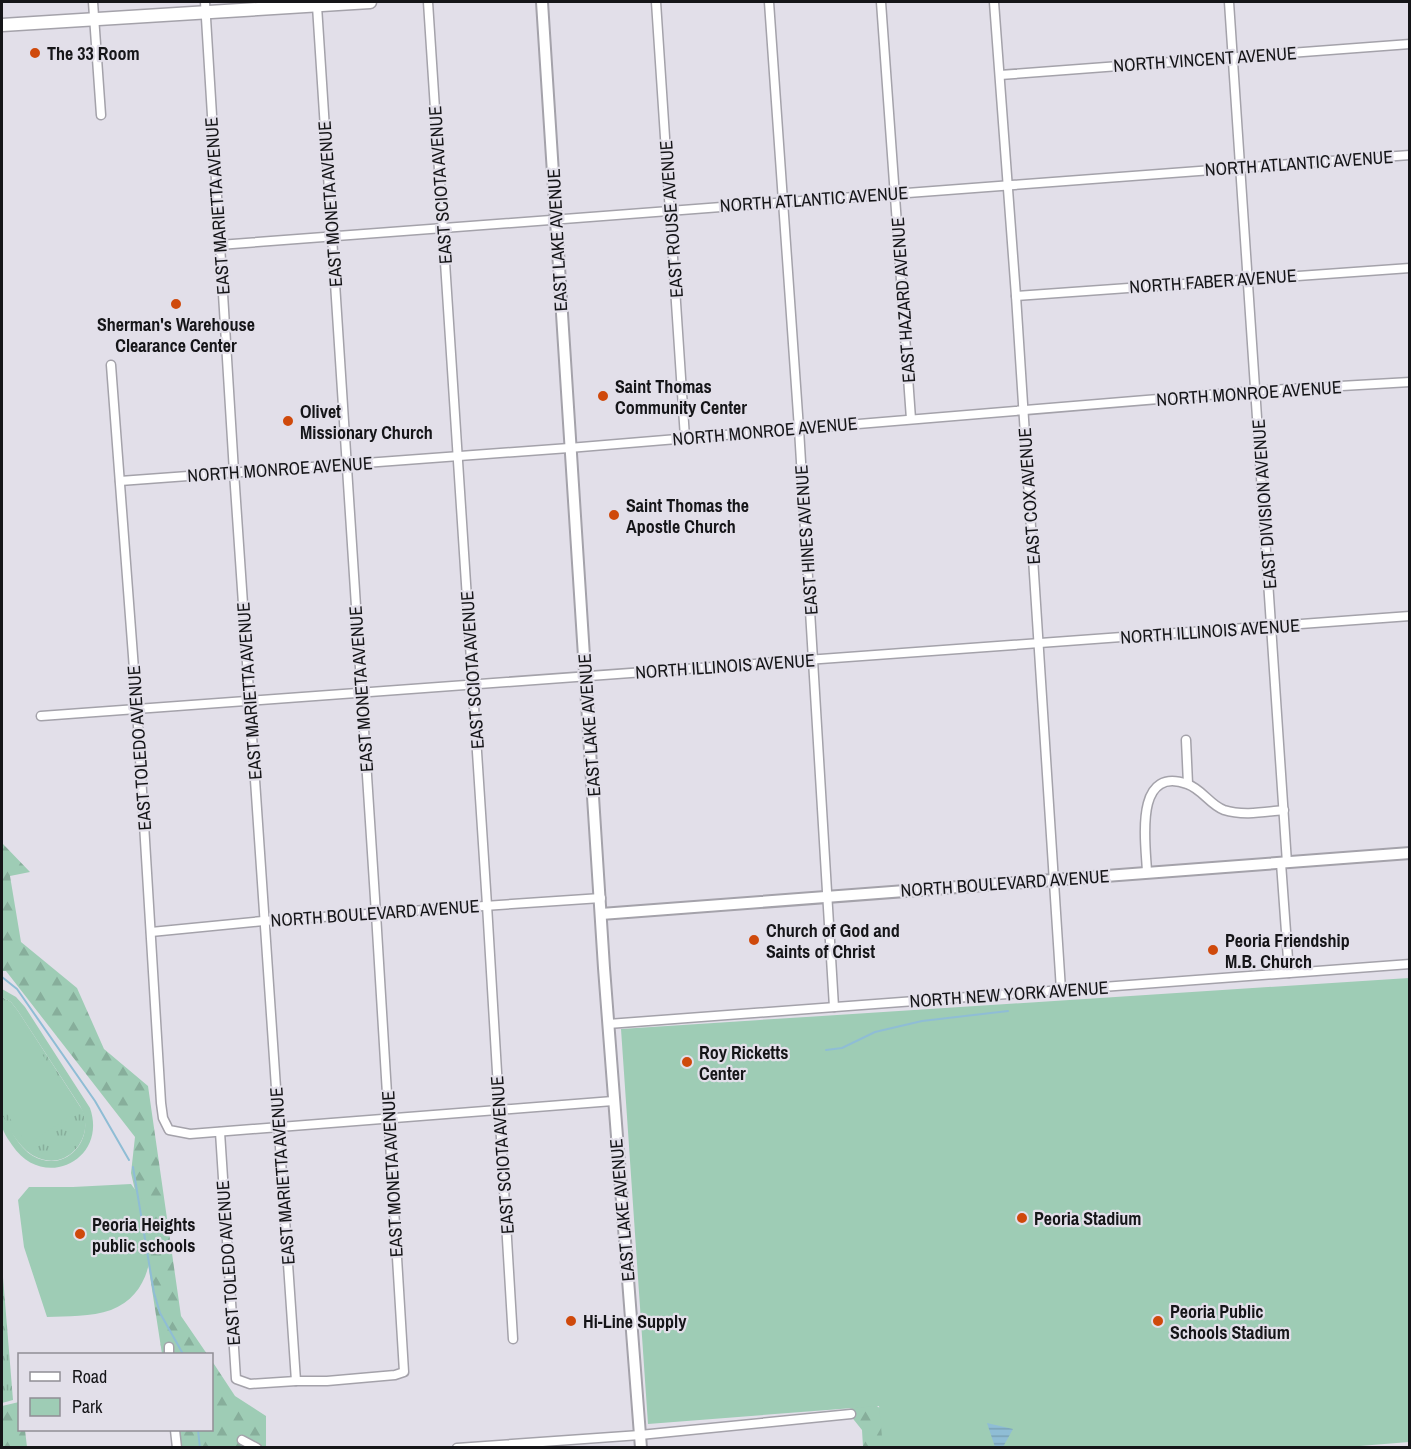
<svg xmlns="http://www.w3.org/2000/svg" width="1411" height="1449" viewBox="0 0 1411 1449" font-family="'Archivo Narrow',sans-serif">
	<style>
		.grass { fill: url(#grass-tufts) }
		.forest { fill: url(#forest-firs) }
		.park { fill: #9eccb5 }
		.water { fill: url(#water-rules) }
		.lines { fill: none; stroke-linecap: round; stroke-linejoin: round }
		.stream { stroke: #8fbdd5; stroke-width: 2 }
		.minor-casing { stroke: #a4a2aa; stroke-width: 11 }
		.tertiary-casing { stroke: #a4a2aa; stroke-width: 14 }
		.secondary-casing { stroke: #a4a2aa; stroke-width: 15 }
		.minor { stroke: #fff; stroke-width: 8 }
		.tertiary { stroke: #fff; stroke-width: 10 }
		.secondary { stroke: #fff; stroke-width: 12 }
		.poi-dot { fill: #cf490b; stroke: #e2dfe9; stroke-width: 2 }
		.labels { text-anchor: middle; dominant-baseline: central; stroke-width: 4.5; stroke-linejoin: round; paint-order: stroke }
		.poi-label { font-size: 18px; font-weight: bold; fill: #151518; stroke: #e2dfe9; text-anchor: start }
		.street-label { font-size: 18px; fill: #151518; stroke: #e2dfe9 }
	</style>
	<defs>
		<pattern id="grass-tufts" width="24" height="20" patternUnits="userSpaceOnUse" patternTransform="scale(1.5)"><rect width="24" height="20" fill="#9eccb5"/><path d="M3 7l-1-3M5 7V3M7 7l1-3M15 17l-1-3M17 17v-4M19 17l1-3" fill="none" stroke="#87ae9b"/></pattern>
		<pattern id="forest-firs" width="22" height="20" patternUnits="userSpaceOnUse" patternTransform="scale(1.5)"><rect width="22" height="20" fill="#9eccb5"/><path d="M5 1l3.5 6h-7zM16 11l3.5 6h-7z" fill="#87ae9b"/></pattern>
		<pattern id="water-rules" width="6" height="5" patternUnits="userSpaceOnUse" patternTransform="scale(1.5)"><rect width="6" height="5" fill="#8fbdd5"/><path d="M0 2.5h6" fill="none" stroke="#7aa2b6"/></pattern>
	</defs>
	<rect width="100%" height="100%" fill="#e2dfe9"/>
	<!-- grass -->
	<g class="grass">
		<path d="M2 997 11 1002 18 1011 83 1111C94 1140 65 1173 34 1156 21 1149 9 1130 3 1117 0 1109 2 1094 2 1085 2 1056 2 1026 2 997Z"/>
		<path d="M2 1265 13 1400 2 1403Z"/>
	</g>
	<!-- forest -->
	<g class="forest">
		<path d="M2 837 3 844 30 872 10 876 21 942 77 988 104 1049 148 1086 181 1316 207 1354H162L140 1212 131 1173 135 1137 6 971H2Z"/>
		<path d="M212 1361 235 1396 266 1416V1447H180L176 1430H212Z"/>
		<path d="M19 1402 20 1430H25L27 1447H2V1406Z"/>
		<path d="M871 1402 900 1422 992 1447H863L862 1430 846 1410Z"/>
	</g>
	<!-- park -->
	<g class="park">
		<path d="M1409 978V1442L1335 1448 883 1447 879 1406 648 1424 621 1029Z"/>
		<path d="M2 989 16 997 25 1007 90 1108C108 1160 43 1192 12 1145 4 1133 1 1130 2 1115 10 1128 19 1148 33 1156 66 1175 98 1137 80 1106L18 1011 11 1002 2 997Z"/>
		<path d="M10 1006 79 1110 27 1145 2 1106V1013Z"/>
		<path d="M131 1184C136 1191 143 1199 146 1207 157 1244 153 1294 111 1310 91 1317 67 1316 47 1317L24 1247 18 1200 29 1187H73Z"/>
	</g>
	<!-- water -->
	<path class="water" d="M987 1423 1013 1429 1003 1447H995Z"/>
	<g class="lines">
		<!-- stream -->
		<g class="stream">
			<path d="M2 977 17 989 95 1101 129 1160"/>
			<path d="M826 1050 842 1048 875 1032 922 1021 1008 1011"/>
			<path d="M133 1167 154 1293 160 1313 183 1354"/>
			<path d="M198 1430 200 1448"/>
		</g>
		<defs>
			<g id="minor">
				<path d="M93 2 101 115"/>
				<path d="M205 2 234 472 296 1381"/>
				<path d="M428 2 487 905 513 1339"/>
				<path d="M656 2 685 438"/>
				<path d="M769 2 799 429 834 1007"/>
				<path d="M881 2 911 419"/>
				<path d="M994 2 1016 296 1061 990"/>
				<path d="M1229 2 1287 863"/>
				<path d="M1000 75 1410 44"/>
				<path d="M219 245 1410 155"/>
				<path d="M1016 296 1410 268"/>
				<path d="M111 365 137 709 161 1103 163 1118 169 1130 190 1134 613 1101"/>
				<path d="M120 481 569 448 1255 391 1410 382"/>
				<path d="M41 716 1410 616"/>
				<path d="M1186 740 1188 784"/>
				<path d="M1281 863 1289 973"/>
				<path d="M1147 872C1146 845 1133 765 1187 784 1202 789 1210 805 1224 810 1243 816 1264 812 1284 810"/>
				<path d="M151 932 263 921 601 898"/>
				<path d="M608 1024 1410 964"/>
				<path d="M220 1132 236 1379 250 1384 296 1381H327L395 1375 404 1372 376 914 317 6"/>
				<path d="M169 1347V1354"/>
				<path d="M175 1430 177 1448"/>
				<path d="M242 1440 257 1448"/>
				<path d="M457 1448 640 1435 851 1414"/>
			</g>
			<g id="tertiary">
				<path d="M542 2 604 968 641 1448"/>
				<path d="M601 914 1410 853"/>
			</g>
			<path id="secondary" d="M2 25 370 2"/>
		</defs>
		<!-- minor casing -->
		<use href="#minor" class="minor-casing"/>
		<!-- tertiary casing -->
		<use href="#tertiary" class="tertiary-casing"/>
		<!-- secondary casing -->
		<use href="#secondary" class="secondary-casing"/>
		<!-- minor -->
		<use href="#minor" class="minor"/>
		<!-- tertiary -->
		<use href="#tertiary" class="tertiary"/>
		<!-- secondary -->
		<use href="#secondary" class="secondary"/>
	</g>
	<!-- markers -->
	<g class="poi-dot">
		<circle cx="35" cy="53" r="6"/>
		<circle cx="176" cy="304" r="6"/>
		<circle cx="603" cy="396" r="6"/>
		<circle cx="288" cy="421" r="6"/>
		<circle cx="614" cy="515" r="6"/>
		<circle cx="754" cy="940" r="6"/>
		<circle cx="1213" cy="950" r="6"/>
		<circle cx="687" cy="1062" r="6"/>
		<circle cx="1022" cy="1218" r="6"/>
		<circle cx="80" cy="1234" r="6"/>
		<circle cx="571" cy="1321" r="6"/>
		<circle cx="1158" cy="1321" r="6"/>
	</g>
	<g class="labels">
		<!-- poi labels -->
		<g class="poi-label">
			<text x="47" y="53">The 33 Room</text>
			<text x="176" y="324" text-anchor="middle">Sherman's Warehouse<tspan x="176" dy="21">Clearance Center</tspan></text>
			<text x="615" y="386">Saint Thomas<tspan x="615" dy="21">Community Center</tspan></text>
			<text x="300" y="411">Olivet<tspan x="300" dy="21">Missionary Church</tspan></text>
			<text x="626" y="505">Saint Thomas the<tspan x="626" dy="21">Apostle Church</tspan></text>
			<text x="766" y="930">Church of God and<tspan x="766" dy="21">Saints of Christ</tspan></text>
			<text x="1225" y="940">Peoria Friendship<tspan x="1225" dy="21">M.B. Church</tspan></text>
			<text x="699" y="1052">Roy Ricketts<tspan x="699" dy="21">Center</tspan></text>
			<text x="1034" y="1218">Peoria Stadium</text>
			<text x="92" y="1224">Peoria Heights<tspan x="92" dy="21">public schools</tspan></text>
			<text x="1170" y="1311">Peoria Public<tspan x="1170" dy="21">Schools Stadium</tspan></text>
			<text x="583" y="1321">Hi-Line Supply</text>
		</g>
		<!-- street labels -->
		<g class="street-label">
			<text transform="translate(1205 59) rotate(-4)">NORTH VINCENT AVENUE</text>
			<text transform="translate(1299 163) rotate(-4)">NORTH ATLANTIC AVENUE</text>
			<text transform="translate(440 185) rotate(-94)">EAST SCIOTA AVENUE</text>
			<text transform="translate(814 199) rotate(-4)">NORTH ATLANTIC AVENUE</text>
			<text transform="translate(330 204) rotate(-94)">EAST MONETA AVENUE</text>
			<text transform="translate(217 206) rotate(-94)">EAST MARIETTA AVENUE</text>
			<text transform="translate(671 219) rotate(-94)">EAST ROUSE AVENUE</text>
			<text transform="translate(557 240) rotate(-93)">EAST LAKE AVENUE</text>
			<text transform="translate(1213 281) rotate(-4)">NORTH FABER AVENUE</text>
			<text transform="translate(903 300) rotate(-94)">EAST HAZARD AVENUE</text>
			<text transform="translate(1249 393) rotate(-4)">NORTH MONROE AVENUE</text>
			<text transform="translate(765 431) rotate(-5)">NORTH MONROE AVENUE</text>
			<text transform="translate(280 469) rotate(-4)">NORTH MONROE AVENUE</text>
			<text transform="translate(1029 496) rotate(-94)">EAST COX AVENUE</text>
			<text transform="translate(1264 504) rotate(-94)">EAST DIVISION AVENUE</text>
			<text transform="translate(806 540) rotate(-94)">EAST HINES AVENUE</text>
			<text transform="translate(1210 631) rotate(-4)">NORTH ILLINOIS AVENUE</text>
			<text transform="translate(725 666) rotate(-4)">NORTH ILLINOIS AVENUE</text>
			<text transform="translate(472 670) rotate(-94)">EAST SCIOTA AVENUE</text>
			<text transform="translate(361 689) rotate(-94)">EAST MONETA AVENUE</text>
			<text transform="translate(249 691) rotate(-94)">EAST MARIETTA AVENUE</text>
			<text transform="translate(589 725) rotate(-94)">EAST LAKE AVENUE</text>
			<text transform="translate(139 748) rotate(-94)">EAST TOLEDO AVENUE</text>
			<text transform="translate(1005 883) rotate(-4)">NORTH BOULEVARD AVENUE</text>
			<text transform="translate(375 913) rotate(-4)">NORTH BOULEVARD AVENUE</text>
			<text transform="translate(1009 994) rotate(-4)">NORTH NEW YORK AVENUE</text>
			<text transform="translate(502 1155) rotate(-94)">EAST SCIOTA AVENUE</text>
			<text transform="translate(392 1174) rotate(-93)">EAST MONETA AVENUE</text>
			<text transform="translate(282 1176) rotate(-94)">EAST MARIETTA AVENUE</text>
			<text transform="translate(622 1210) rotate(-95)">EAST LAKE AVENUE</text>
			<text transform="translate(228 1263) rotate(-94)">EAST TOLEDO AVENUE</text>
		</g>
	</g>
	<!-- border -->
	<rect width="1411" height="1449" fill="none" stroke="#151518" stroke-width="6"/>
	<!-- legend -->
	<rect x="18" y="1353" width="195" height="78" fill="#e2dfe9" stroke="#908e95" stroke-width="1.5"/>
	<rect x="30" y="1372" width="30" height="9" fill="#ffffff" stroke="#908e95" stroke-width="1.5"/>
	<text x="72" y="1383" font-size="18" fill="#151518">Road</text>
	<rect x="30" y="1398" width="30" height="18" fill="#9eccb5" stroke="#908e95" stroke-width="1.5"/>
	<text x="72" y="1413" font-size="18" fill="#151518">Park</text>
</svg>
